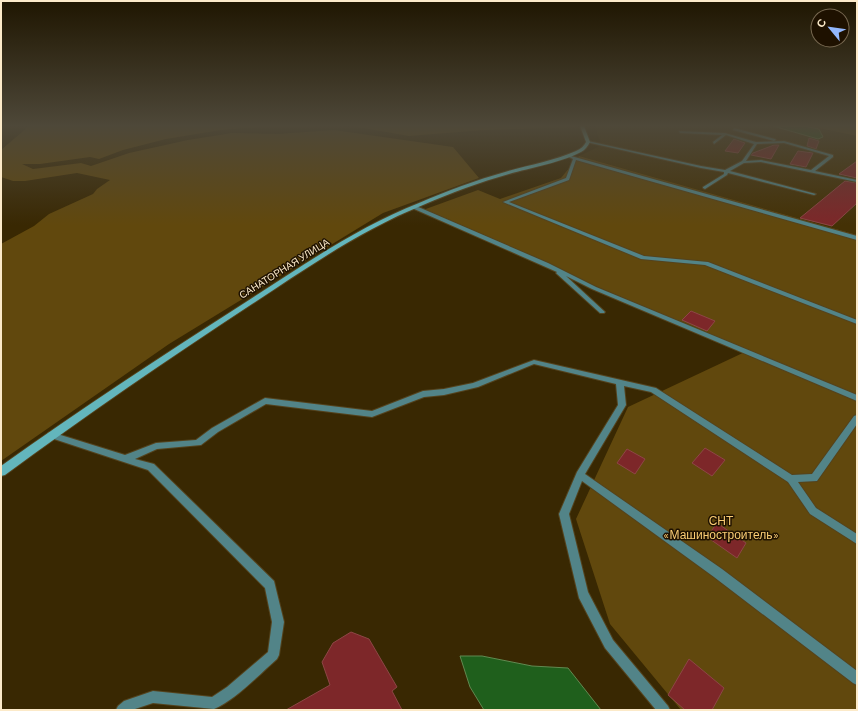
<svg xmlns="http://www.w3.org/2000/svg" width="858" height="711" viewBox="0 0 858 711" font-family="Barlow,sans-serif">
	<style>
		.built { fill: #443105 }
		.green { fill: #61480d }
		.water { fill: #1f5f1c; stroke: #618950 }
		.building { fill: #7d2729; stroke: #8d4645 }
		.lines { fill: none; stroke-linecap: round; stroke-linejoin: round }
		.lane-casing { stroke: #54431e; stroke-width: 2 }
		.secondary-casing { stroke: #54431e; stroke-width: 2 }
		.lane { fill: #528488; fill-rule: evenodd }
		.secondary { fill: #63b6bc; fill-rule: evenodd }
		.labels { text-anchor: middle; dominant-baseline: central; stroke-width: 3; stroke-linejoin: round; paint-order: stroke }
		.street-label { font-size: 10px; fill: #fceac9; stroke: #1e1100 }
		.near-park-label { font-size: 12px; fill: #facc73; stroke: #1e1100 }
	</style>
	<rect width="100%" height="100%" fill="#392802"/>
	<!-- built -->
	<path class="built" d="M595 126H809L857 136V235L579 156 598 147 600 141Z"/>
	<!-- green -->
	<g class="green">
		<path d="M29 126H574L575 127 484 130 409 136 352 126 256 127 221 130 166 139 123 150 99 159 90 157 40 164H22L33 169 81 163 91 166 129 153 188 140 232 133 278 134 334 130 453 147 479 178 383 213 169 344 1 461V244L34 226 49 214 93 194 97 189 110 180 77 173 25 181H13L1 177V150Z"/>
		<path d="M809 126H857V136Z"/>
		<path d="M579 156 857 235V710H681L610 624 576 519 628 407 747 351 572 276 481 234 423 210 478 190 500 199 561 178Z"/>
	</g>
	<!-- water -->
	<g class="water">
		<path d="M773 126H804L819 129 823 137 818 139Z"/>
		<path d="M460 656H482L532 666 568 668 601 710H484L470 687Z"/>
	</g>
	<!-- building -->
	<g class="building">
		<path d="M809 138 819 141 816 149 807 146Z"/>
		<path d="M734 139 745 143 738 153 725 151Z"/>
		<path d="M774 145H779L771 159 751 155 753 153Z"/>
		<path d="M798 151 813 153 806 167 790 164Z"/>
		<path d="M857 161V178L839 174Z"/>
		<path d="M845 181 857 183V203L832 226 800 218Z"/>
		<path d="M691 311 715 321 707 331 682 320Z"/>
		<path d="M705 448 725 460 712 476 692 463Z"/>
		<path d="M627 449 645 459 635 474 617 463Z"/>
		<path d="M717 523 746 543 737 558 707 537Z"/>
		<path d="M351 632 369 639 397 687 392 691 402 710H286L330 685 322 662 333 643Z"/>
		<path d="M689 659 724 688 712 710H685L668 695Z"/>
	</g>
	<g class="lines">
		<defs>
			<g id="lane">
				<path d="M734 128 775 139 776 140 774 141 733 130Z"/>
				<path d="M679 131 725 133 756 142 784 141 833 155V157L815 171 857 180V182L761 162 744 163 730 171 816 194 814 195 728 173 727 175 705 189 703 188V187L724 174V172L701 168 586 142 588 141 701 166 725 170 742 161 754 144 726 135 714 144 713 142 722 135 680 133ZM784 143 829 156 811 170 761 160 746 161 757 144Z"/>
				<path d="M571 156 857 236V240L576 160 569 180 509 202 644 256 708 262 857 320V324L705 265 641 259 503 202 566 178 573 159 569 157Z"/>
				<path d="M412 206H416L548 263 596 287 857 395V401L592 289 566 276 605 312 604 313H600L557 274 556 273 557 272 412 208Z"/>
				<path d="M534 360 656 388 792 475 812 474 854 416 857 415V424L817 481 798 482 816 508 857 534V544L810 514 788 482 651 392 624 386 626 405 585 474 722 569 857 671V685L853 683 714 577 582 481 569 514 588 592 613 640 668 706 670 710H656L605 648 579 598 559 514 577 472 618 405 616 384 534 364 478 387 444 395 424 397 372 417 266 404 218 432 201 445 157 449 135 459 154 464 274 581 284 622 279 655 277 659C260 674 234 701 214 709L153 703 132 710H116L118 706 124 701 153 691 212 697 227 687 268 652 272 622 265 588 148 470 48 437 47 435 48 433 51 432 125 455 156 443 196 440 212 428 265 398 372 411 423 391 444 389 473 383Z"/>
			</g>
			<path id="secondary" d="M580 126H584L590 142C588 146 585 150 581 152 563 162 530 168 509 174 480 182 451 193 423 205 361 230 307 268 252 304 168 359 85 416 5 475L1 476V466C81 409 163 355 246 302 302 266 356 228 419 203 447 191 476 180 505 172 528 165 554 161 576 151 581 149 584 146 586 142Z"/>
		</defs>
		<!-- lane casing -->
		<use href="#lane" class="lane-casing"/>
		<!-- secondary casing -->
		<use href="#secondary" class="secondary-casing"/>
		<!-- lane -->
		<use href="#lane" class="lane"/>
		<!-- secondary -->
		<use href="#secondary" class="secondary"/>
	</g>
	<!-- sky -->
	<linearGradient id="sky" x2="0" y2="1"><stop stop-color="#1f1601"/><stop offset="0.56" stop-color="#4e4839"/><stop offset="1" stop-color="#4e4839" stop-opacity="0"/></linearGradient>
	<rect width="858" height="225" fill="url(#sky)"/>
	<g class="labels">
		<!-- street labels -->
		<g class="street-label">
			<text transform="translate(284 268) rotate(-32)">САНАТОРНАЯ УЛИЦА</text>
		</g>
		<!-- near-park labels -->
		<g class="near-park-label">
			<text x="721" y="520">СНТ<tspan x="721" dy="14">«Машиностроитель»</tspan></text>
		</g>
	</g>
	<!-- border -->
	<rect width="858" height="711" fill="none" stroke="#fceac9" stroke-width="4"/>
	<!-- north arrow -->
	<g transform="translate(830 28) rotate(299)"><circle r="19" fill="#1e1100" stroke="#776850"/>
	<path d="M0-3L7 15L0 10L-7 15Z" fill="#92b7fd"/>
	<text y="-6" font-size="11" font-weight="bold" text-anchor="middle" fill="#fceac9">С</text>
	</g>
</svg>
